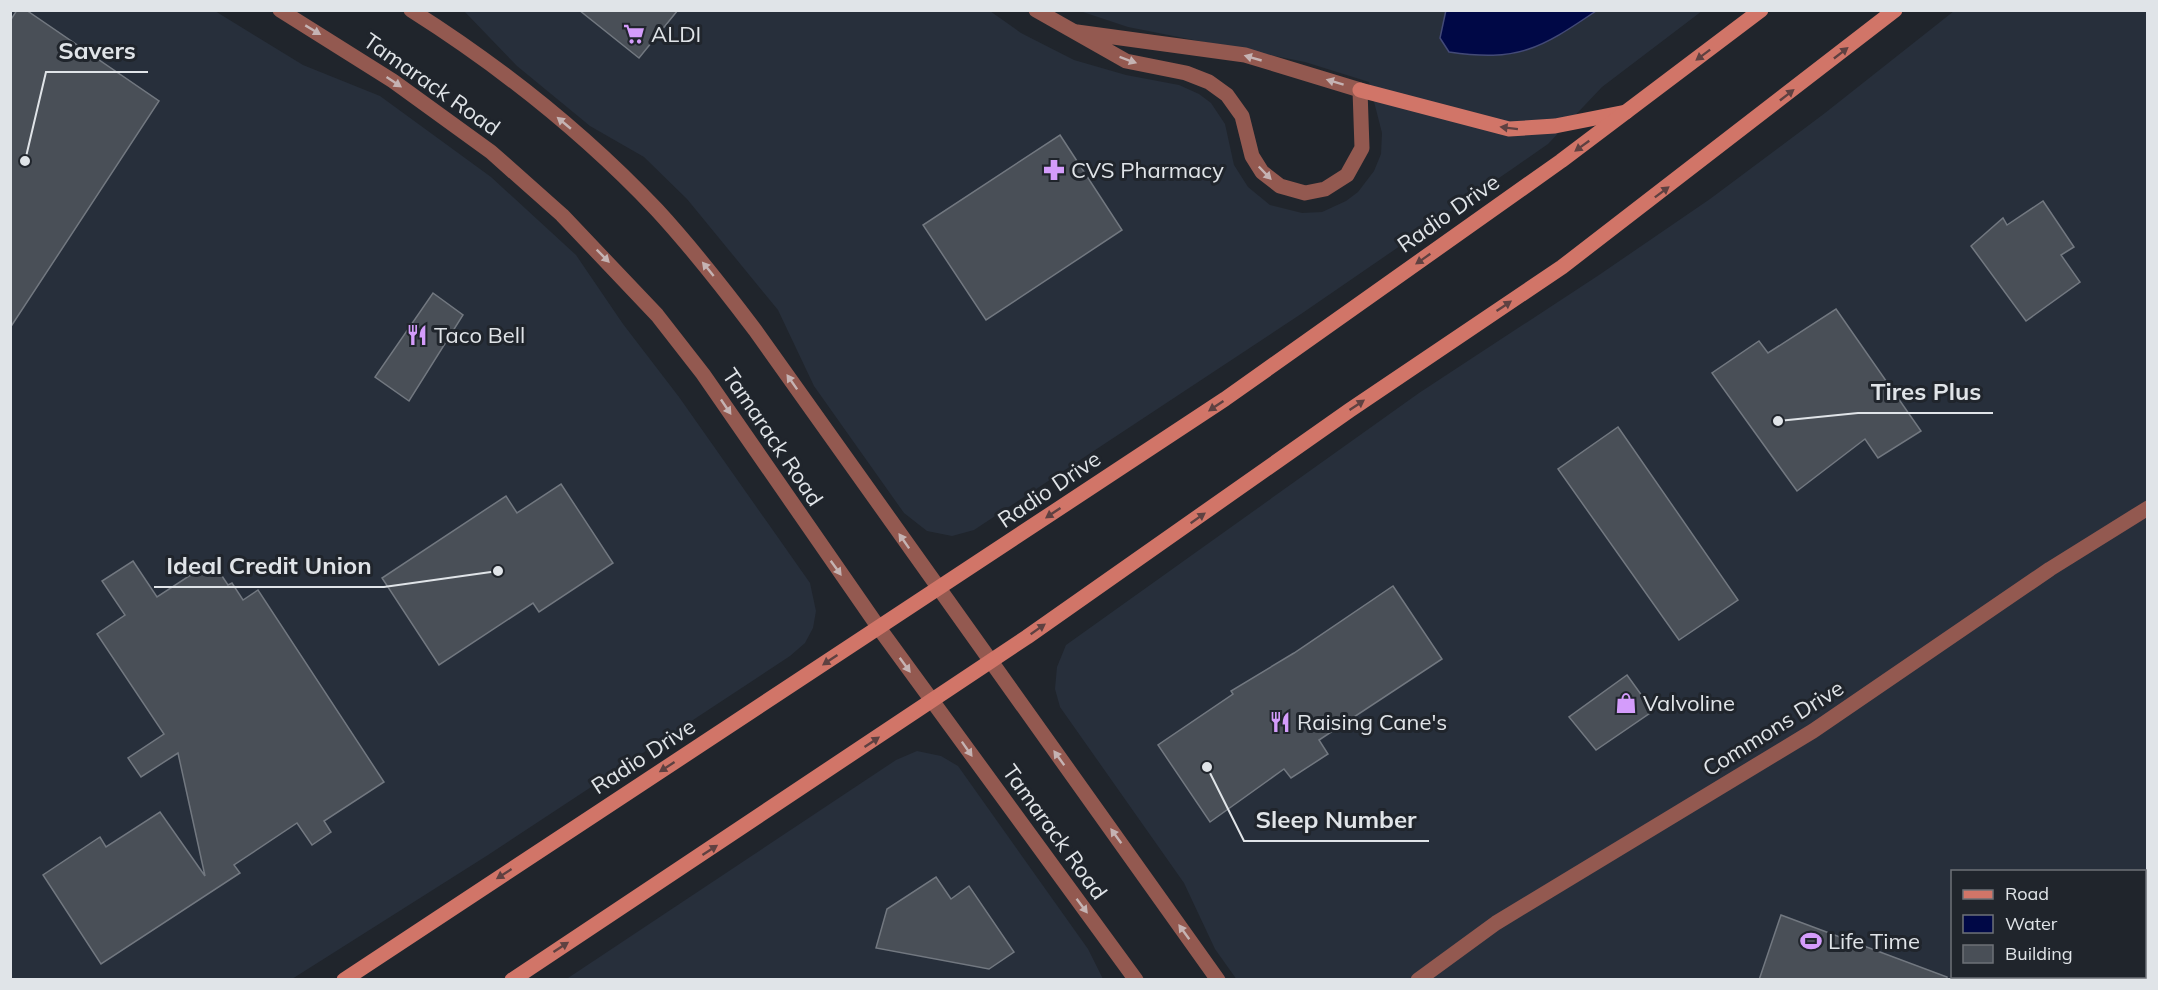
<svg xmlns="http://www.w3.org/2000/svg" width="2158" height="990" viewBox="0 0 2158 990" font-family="Mulish,sans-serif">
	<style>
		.built { fill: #272f3b }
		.water { fill: #000846; stroke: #434a77; stroke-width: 1.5 }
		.building { fill: #494f57; stroke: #727880; stroke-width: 1.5 }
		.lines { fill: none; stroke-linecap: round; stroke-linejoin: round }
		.minor { stroke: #935950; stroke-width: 15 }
		.tertiary { stroke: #935950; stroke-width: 15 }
		.secondary { stroke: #d17568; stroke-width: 15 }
		.oneway { fill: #c5b3b3 }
		.oneway2 { fill: #5e4141 }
		.labels { text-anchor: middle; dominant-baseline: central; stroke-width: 6; stroke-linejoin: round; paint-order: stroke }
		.poi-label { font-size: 22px; fill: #e0e4e8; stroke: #20252c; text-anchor: start }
		.street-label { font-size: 22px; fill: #e0e4e8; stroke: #20252c }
		.leader { fill: none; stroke: #e0e4e8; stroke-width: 2 }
		.callout-dot { fill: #e0e4e8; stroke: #20252c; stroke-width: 2 }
		.callout-label { font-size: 24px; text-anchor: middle; font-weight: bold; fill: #e0e4e8; stroke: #20252c; stroke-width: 6; stroke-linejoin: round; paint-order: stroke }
	</style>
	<rect width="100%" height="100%" fill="#20252c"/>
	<!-- built -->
	<g class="built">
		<path d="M10 11H215L303 65 380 96 491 177 576 255 623 324 679 397 810 583 816 611 813 628 805 643 790 656 488 855 292 979H11Z"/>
		<path d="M464 11H990L1021 33 1074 60 1126 75 1179 85 1199 94 1211 103 1225 124 1234 165 1248 187 1270 205 1302 213 1322 212 1346 201 1358 192 1374 171 1381 154 1382 133 1369 82 1305 62 1128 27 1080 11H1702L1602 87 1548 144 1515 167 1301 314 974 530 952 536 927 531 904 513 814 386 778 310 687 199 644 157 590 126 517 66Z"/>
		<path d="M1954 11H2147V884L2145 886 2144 872H1952V976L2033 977 2032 979 1237 980 1215 949 1184 883 1060 707 1055 689 1057 667 1066 645 1419 393 1599 275 1710 199 1825 113Z"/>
		<path d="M917 751 941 756 958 766 1088 949 1103 979 565 980 896 760Z"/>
	</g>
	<!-- water -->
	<path class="water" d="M1446 10H1596V11C1540 49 1518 62 1449 52L1440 38Z"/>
	<!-- building -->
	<g class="building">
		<path d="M17 10H26L159 101 10 328V21Z"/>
		<path d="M579 10H678L639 58Z"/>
		<path d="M1060 135 1122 230 986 320 923 225Z"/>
		<path d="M2043 201 2074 247 2061 255 2080 282 2026 321 1971 246 2003 218 2007 225Z"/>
		<path d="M433 293 463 315 409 401 375 377Z"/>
		<path d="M1836 309 1921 431 1878 458 1865 439 1797 491 1712 373 1759 341 1768 353Z"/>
		<path d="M1618 427 1738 600 1679 640 1558 469Z"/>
		<path d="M561 484 613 563 539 612 533 603 439 665 382 578 506 496 517 513Z"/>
		<path d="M133 561 157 597 212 561 228 585 232 583 243 600 258 590 384 782 324 821 331 832 312 845 297 823 234 865 240 873 101 964 43 875 100 837 106 847 160 812 205 876 178 753 141 777 128 758 164 734 97 634 125 615 102 581Z"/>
		<path d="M1393 586 1442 659 1319 740 1328 754 1291 778 1284 769 1210 822 1158 745 1233 694 1231 691 1294 653Z"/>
		<path d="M1627 675 1653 711 1596 750 1569 717Z"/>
		<path d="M936 877 951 899 969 886 1014 952 989 969 876 948 887 909Z"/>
		<path d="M1781 915 1947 977V980H1759Z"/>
	</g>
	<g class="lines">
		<!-- minor -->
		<g class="minor">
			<path d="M1036 10 1126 61 1186 73 1209 82 1227 95 1242 116 1252 156 1262 172 1280 186 1305 193 1325 189 1347 175 1362 148 1360 90 1245 55 1077 32"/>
			<path d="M1418 980 1496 923 1813 731 2050 569 2148 508"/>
		</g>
		<!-- tertiary -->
		<g class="tertiary">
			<path d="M280 10 393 81 491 152 562 215 657 315 703 374 879 628 1136 980"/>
			<path d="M411 10C501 67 584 133 657 210 692 248 724 289 755 330L1218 980"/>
		</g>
		<!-- secondary -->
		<g class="secondary">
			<path d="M1360 90 1509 129 1555 126 1626 112"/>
			<path d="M344 980 1225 399 1561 161 1761 10"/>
			<path d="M512 980 1027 637 1350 410 1562 267 1895 10"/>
		</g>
	</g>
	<!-- one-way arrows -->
	<defs><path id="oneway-solid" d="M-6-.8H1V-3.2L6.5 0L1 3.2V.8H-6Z" transform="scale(1.5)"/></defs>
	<g class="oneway">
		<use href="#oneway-solid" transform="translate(313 30) rotate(31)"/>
		<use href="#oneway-solid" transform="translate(1253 58) rotate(-164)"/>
		<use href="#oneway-solid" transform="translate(1128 60) rotate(20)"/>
		<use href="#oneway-solid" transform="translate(394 82) rotate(34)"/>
		<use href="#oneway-solid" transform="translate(1335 82) rotate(-163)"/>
		<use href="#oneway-solid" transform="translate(564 123) rotate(-140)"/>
		<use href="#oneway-solid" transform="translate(1265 173) rotate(46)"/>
		<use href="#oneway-solid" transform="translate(603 256) rotate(45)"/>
		<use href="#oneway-solid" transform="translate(708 269) rotate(-129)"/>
		<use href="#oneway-solid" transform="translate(792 382) rotate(-125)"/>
		<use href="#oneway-solid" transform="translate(726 407) rotate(56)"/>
		<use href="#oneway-solid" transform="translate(904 541) rotate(-125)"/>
		<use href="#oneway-solid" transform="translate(836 568) rotate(54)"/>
		<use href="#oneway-solid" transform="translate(905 665) rotate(54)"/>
		<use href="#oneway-solid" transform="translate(967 749) rotate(55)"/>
		<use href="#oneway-solid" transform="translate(1059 758) rotate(-126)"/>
		<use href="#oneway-solid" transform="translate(1116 836) rotate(-126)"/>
		<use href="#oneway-solid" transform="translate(1082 906) rotate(53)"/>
		<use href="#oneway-solid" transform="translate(1184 932) rotate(-126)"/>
	</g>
	<g class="oneway2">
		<use href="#oneway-solid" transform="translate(1841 53) rotate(-38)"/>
		<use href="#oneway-solid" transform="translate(1703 55) rotate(143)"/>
		<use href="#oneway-solid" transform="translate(1787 95) rotate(-38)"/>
		<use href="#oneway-solid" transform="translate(1509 128) rotate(-173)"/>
		<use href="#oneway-solid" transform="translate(1582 146) rotate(144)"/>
		<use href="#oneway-solid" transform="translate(1662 192) rotate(-37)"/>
		<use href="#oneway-solid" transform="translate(1423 259) rotate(145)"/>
		<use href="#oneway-solid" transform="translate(1504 306) rotate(-34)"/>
		<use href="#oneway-solid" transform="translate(1357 405) rotate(-34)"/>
		<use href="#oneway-solid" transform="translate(1216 406) rotate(146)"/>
		<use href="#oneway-solid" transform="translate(1053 513) rotate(146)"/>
		<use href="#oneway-solid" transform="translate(1198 518) rotate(-35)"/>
		<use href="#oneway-solid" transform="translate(1038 629) rotate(-35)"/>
		<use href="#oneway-solid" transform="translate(830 660) rotate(146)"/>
		<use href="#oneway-solid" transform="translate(872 742) rotate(-34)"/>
		<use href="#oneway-solid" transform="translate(667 767) rotate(147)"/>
		<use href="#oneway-solid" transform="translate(710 850) rotate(-33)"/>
		<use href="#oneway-solid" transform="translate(504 874) rotate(147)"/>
		<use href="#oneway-solid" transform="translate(561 947) rotate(-33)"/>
	</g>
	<!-- icons -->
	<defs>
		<symbol id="supermarket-bare" viewBox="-9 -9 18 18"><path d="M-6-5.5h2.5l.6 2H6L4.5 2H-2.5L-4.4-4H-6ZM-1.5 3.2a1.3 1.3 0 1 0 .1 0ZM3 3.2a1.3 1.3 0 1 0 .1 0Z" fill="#d49cfb" stroke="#20252c" stroke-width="2.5" paint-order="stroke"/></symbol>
		<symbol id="pharmacy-bare" viewBox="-9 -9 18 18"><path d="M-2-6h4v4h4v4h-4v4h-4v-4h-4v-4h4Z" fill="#d49cfb" stroke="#20252c" stroke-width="2.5" paint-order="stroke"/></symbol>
		<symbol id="restaurant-bare" viewBox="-9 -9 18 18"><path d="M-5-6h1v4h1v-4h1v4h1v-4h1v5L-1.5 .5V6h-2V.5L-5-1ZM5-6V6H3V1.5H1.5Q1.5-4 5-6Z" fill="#d49cfb" stroke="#20252c" stroke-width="2.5" paint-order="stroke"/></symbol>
		<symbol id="shop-bare" viewBox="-9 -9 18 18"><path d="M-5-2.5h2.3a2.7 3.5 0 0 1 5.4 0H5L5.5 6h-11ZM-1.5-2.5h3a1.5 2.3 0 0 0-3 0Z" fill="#d49cfb" stroke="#20252c" stroke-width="2.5" paint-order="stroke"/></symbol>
		<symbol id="stadium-bare" viewBox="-9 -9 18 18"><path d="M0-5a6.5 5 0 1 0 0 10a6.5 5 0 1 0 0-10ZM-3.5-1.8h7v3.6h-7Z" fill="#d49cfb" stroke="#20252c" stroke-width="2.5" paint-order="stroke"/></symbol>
	</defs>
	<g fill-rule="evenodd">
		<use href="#supermarket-bare" x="619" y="19" width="30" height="30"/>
		<use href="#pharmacy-bare" x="1039" y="155" width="30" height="30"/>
		<use href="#restaurant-bare" x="402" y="320" width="30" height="30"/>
		<use href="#shop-bare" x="1611" y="688" width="30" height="30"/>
		<use href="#restaurant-bare" x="1265" y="707" width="30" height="30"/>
		<use href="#stadium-bare" x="1796" y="926" width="30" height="30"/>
	</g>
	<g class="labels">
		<!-- poi labels -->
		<g class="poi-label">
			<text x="651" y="34">ALDI</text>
			<text x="1071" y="170">CVS Pharmacy</text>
			<text x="434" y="335">Taco Bell</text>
			<text x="1643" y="703">Valvoline</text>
			<text x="1297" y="722">Raising Cane's</text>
			<text x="1828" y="941">Life Time</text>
		</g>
		<!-- street labels -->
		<g class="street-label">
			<text transform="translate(432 84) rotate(35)">Tamarack Road</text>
			<text transform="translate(1448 213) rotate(-35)">Radio Drive</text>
			<text transform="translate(773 437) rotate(56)">Tamarack Road</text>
			<text transform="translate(1049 489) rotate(-34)">Radio Drive</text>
			<text transform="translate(1773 728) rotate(-32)">Commons Drive</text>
			<text transform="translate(643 756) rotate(-33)">Radio Drive</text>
			<text transform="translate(1055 832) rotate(54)">Tamarack Road</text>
		</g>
	</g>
	<!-- callouts -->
	<path class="leader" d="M25 161L46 72H148M1778 421L1858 413H1993M498 571L384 587H154M1207 767L1244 841H1429"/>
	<g class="callout-dot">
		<circle cx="25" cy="161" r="6"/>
		<circle cx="1778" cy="421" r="6"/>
		<circle cx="498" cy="571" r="6"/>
		<circle cx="1207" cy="767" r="6"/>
	</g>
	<g class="callout-label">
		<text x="97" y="59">Savers</text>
		<text x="1926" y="400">Tires Plus</text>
		<text x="269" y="574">Ideal Credit Union</text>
		<text x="1336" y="828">Sleep Number</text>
	</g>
	<!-- border -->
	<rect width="2158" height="990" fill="none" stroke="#e0e4e8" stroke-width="24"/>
	<!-- legend -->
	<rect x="1951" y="870" width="195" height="108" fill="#20252c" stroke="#6d7177" stroke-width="1.5"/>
	<rect x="1963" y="890" width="30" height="9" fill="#d17568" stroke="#6d7177" stroke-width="1.5"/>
	<text x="2005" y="900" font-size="18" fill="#e0e4e8">Road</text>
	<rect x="1963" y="915" width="30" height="18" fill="#000846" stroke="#6d7177" stroke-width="1.5"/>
	<text x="2005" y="930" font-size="18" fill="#e0e4e8">Water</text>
	<rect x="1963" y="945" width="30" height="18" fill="#494f57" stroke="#6d7177" stroke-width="1.5"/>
	<text x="2005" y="960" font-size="18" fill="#e0e4e8">Building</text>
</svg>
